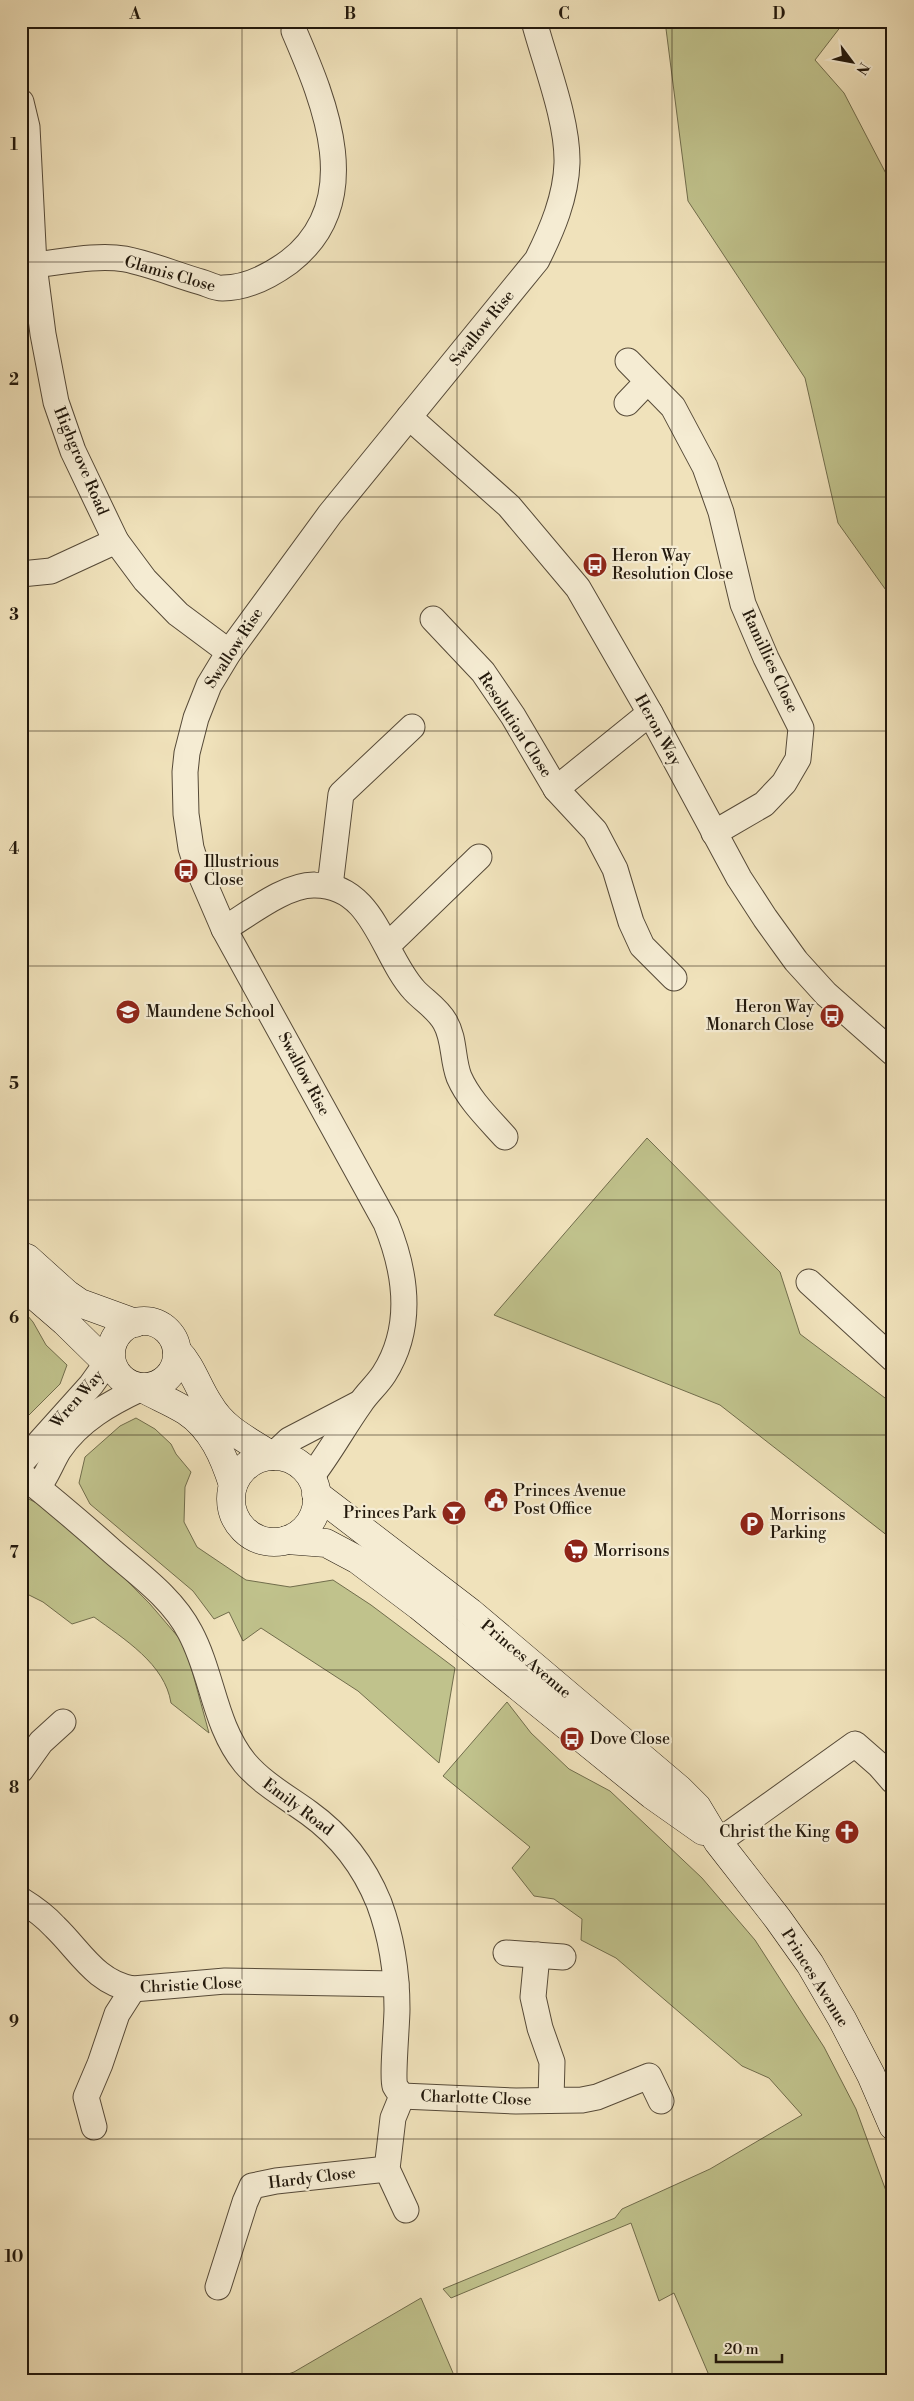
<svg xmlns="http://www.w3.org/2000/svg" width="914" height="2401" viewBox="0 0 914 2401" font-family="'Libre Bodoni',serif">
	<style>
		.green { fill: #c0c28c; stroke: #716d4c }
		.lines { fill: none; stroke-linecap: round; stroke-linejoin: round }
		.street-casing { stroke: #564a38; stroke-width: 27 }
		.secondary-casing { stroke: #22180c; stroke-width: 29 }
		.street { stroke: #f5ecd3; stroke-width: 25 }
		.secondary { stroke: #f5ecd3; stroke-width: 28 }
		.grid { fill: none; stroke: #22180c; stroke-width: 1; stroke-opacity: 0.55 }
		.labels { text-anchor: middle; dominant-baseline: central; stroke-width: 4.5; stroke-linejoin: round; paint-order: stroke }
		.street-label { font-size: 16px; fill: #22180c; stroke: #f5ecd3 }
		.poi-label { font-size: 16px; fill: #22180c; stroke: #f5ecd3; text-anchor: start }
		.neatline { fill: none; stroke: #22180c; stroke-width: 2 }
		.grid-label { font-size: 16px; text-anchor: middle; font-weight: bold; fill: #22180c }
	</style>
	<rect width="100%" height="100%" fill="#f0e2bb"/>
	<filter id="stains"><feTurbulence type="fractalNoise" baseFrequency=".004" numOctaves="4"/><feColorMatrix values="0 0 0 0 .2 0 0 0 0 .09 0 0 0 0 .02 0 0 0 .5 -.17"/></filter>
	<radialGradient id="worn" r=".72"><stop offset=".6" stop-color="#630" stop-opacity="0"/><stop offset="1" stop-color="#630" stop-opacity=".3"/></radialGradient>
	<!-- green -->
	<g class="green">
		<path d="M665 21H845L815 60 844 93 893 187V600L838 523 805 378 688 201Z"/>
		<path d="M647 1138 780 1272 800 1334 893 1404V1540L720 1405 494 1315Z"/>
		<path d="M21 1308 33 1322 46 1345 67 1365 60 1384 21 1423Z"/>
		<path d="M136 1418 155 1429 171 1444 176 1454 191 1472 185 1487 184 1522 197 1547 246 1580 290 1587 333 1580 371 1605 455 1668 439 1763 358 1691 261 1628 243 1641 229 1612 214 1619 193 1591 90 1504 79 1483 85 1457 120 1426Z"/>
		<path d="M21 1495 64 1517 150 1604 185 1645 209 1733 171 1703C165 1664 124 1639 94 1617L72 1624 43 1602 21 1591Z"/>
		<path d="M507 1702 531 1733 569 1769 610 1791 702 1878 755 1940 824 2047 856 2109 893 2210V2380H711L674 2293 659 2301 631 2223 451 2298 443 2289 615 2218 622 2209 710 2169 802 2115 769 2078 742 2066 616 1958 581 1940 582 1919 554 1899 534 1896 512 1868 530 1847 443 1776Z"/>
		<path d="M421 2298 456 2380H271L294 2372Z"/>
	</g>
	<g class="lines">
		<defs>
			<g id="street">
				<path d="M21 102 27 127 34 265 43 334 56 402 73 451 116 541 145 580 178 614 229 652"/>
				<path d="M34 265C62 262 97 254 125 259 151 264 176 275 201 282 208 284 217 289 223 288 247 288 271 275 289 262 367 202 325 103 294 31"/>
				<path d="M628 361 673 407 705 467 721 512 743 604 766 658 801 728 798 759 784 783 764 804 714 833"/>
				<path d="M627 403 647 382"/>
				<path d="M409 417 509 506 578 588 650 713 739 878 765 918 796 961 826 994 893 1053"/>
				<path d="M21 574 51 571 116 541"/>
				<path d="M433 619 483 672 513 716 556 789 595 831 615 869 631 922 642 946 674 978"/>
				<path d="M556 789 650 713"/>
				<path d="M330 886 341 794 412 727"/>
				<path d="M224 929C249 914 286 884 315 885 374 885 382 955 414 990 424 1001 437 1008 445 1022 455 1039 452 1059 459 1077 469 1100 488 1118 505 1137"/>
				<path d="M388 945 479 857"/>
				<path d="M809 1282 893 1359"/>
				<path d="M272 1456 289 1440 358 1404"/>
				<path d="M21 1463 91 1385 111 1357"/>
				<path d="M21 1474C52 1499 83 1525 113 1552 141 1576 173 1599 190 1632 213 1675 214 1725 245 1763 263 1784 287 1797 309 1813 341 1836 364 1866 379 1903 392 1938 397 1972 397 2009 397 2024 392 2077 395 2086 397 2090 400 2093 402 2096L393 2118 387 2169 406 2210"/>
				<path d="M311 1477C329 1454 343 1428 360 1404 367 1393 377 1385 384 1374 414 1327 406 1272 386 1223L224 929 196 864 191 848 186 814 185 772 187 753 196 718 209 685 229 652 330 514 537 260C552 230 566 197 567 163 568 120 545 63 534 21"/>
				<path d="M38 1487C47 1476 51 1463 59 1450 79 1420 110 1403 142 1388"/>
				<path d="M21 1770 41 1742 63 1722"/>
				<path d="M718 1842 855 1744 879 1765 893 1781"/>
				<path d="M21 1900C34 1908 45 1916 55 1927 80 1951 96 1983 133 1989L225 1981 396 1984"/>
				<path d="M506 1953 563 1957"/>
				<path d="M537 1955 533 1997 540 2028 552 2062 551 2100"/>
				<path d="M402 2096 516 2101 582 2100 597 2097 649 2076 661 2101"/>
				<path d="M94 2127 86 2097 100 2064 117 2014 133 1989"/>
				<path d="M218 2287 245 2202 252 2186 276 2181 387 2169"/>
			</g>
			<g id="secondary">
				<path d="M21 1256 27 1258 67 1294 80 1303 135 1323"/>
				<path d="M21 1284 65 1322 115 1371"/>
				<circle cx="144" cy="1354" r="33"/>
				<path d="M177 1351C192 1366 197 1386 209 1404 224 1430 248 1440 272 1456"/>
				<path d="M142 1388C156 1396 172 1402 186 1411 212 1428 224 1457 233 1485"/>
				<circle cx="274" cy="1499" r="43"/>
				<path d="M316 1494 470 1612 679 1789 697 1807 718 1842 778 1919 810 1964 842 2019 871 2075 893 2126"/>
				<path d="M287 1540 326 1543 358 1560 419 1606 652 1795 703 1831"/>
			</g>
		</defs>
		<!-- street casing -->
		<use href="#street" class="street-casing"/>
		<!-- secondary casing -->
		<use href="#secondary" class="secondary-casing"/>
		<!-- street -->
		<use href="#street" class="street"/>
		<!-- secondary -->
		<use href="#secondary" class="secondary"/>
	</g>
	<!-- grid -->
	<path class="grid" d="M242 21V2380M457 21V2380M672 21V2380M21 262H893M21 497H893M21 731H893M21 966H893M21 1200H893M21 1435H893M21 1670H893M21 1904H893M21 2139H893"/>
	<!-- icons -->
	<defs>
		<symbol id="bus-disc" viewBox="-11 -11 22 22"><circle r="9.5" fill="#8f2418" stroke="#f5ecd3"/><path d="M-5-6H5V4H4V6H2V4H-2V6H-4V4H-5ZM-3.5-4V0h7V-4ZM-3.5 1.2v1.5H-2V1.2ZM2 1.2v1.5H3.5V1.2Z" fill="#fff"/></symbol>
		<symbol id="school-disc" viewBox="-11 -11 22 22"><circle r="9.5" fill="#8f2418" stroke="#f5ecd3"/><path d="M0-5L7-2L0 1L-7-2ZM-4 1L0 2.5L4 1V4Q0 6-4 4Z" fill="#fff"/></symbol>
		<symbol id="civic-disc" viewBox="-11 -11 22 22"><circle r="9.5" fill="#8f2418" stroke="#f5ecd3"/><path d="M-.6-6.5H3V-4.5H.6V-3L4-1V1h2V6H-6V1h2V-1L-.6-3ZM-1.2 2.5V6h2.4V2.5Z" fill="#fff"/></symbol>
		<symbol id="bar-disc" viewBox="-11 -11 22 22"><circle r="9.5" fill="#8f2418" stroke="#f5ecd3"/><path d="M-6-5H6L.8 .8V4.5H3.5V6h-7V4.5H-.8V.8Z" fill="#fff"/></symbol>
		<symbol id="parking-disc" viewBox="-11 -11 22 22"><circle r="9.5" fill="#8f2418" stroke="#f5ecd3"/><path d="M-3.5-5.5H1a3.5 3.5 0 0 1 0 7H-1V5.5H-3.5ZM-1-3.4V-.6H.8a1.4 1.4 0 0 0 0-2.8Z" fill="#fff"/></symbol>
		<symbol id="supermarket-disc" viewBox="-11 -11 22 22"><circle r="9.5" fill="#8f2418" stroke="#f5ecd3"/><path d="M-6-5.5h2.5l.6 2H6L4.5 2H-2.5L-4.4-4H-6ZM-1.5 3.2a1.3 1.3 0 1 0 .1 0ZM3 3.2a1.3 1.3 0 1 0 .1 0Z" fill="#fff"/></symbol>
		<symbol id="church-disc" viewBox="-11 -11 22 22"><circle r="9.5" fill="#8f2418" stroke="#f5ecd3"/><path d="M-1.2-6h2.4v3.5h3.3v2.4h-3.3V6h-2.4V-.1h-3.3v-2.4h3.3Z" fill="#fff"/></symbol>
	</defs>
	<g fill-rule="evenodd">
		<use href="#bus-disc" x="581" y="551" width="28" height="28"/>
		<use href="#bus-disc" x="172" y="857" width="28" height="28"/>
		<use href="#school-disc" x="114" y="998" width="28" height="28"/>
		<use href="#bus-disc" x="818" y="1002" width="28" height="28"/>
		<use href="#civic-disc" x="482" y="1486" width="28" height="28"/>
		<use href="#bar-disc" x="440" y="1499" width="28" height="28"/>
		<use href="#parking-disc" x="738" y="1510" width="28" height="28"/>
		<use href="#supermarket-disc" x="562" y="1537" width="28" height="28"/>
		<use href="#bus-disc" x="558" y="1725" width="28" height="28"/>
		<use href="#church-disc" x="833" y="1818" width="28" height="28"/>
	</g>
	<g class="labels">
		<!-- street labels -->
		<g class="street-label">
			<text transform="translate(170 274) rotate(16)">Glamis Close</text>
			<text transform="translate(482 328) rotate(-51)">Swallow Rise</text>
			<text transform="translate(81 461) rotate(67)">Highgrove Road</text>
			<text transform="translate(234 648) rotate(-57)">Swallow Rise</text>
			<text transform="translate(770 661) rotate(65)">Ramillies Close</text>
			<text transform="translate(515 725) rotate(57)">Resolution Close</text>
			<text transform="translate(658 730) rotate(61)">Heron Way</text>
			<text transform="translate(304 1074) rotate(62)">Swallow Rise</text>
			<text transform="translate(77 1399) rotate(-49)">Wren Way</text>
			<text transform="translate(526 1659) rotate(40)">Princes Avenue</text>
			<text transform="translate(298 1807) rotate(37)">Emily Road</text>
			<text transform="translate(815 1978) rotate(58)">Princes Avenue</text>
			<text transform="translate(191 1985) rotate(-3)">Christie Close</text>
			<text transform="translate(476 2098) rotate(2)">Charlotte Close</text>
			<text transform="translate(312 2178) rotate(-7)">Hardy Close</text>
		</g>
		<!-- poi labels -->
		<g class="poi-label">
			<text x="612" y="556">Heron Way<tspan x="612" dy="18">Resolution Close</tspan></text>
			<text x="204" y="862">Illustrious<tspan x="204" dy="18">Close</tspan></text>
			<text x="814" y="1007" text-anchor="end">Heron Way<tspan x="814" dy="18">Monarch Close</tspan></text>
			<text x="146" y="1012">Maundene School</text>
			<text x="514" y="1491">Princes Avenue<tspan x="514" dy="18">Post Office</tspan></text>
			<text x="436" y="1513" text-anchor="end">Princes Park</text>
			<text x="770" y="1515">Morrisons<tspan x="770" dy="18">Parking</tspan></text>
			<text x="594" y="1551">Morrisons</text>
			<text x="590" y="1739">Dove Close</text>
			<text x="830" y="1832" text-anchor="end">Christ the King</text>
		</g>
	</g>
	<!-- margin -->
	<rect width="914" height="2401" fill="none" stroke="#f0e2bb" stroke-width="55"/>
	<!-- north arrow -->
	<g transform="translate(852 62) rotate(122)" stroke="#f5ecd3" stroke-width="4" paint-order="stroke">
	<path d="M0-4L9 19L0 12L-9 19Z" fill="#22180c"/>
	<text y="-8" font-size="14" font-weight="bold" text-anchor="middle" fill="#22180c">N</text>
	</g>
	<!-- scale -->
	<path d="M716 2354v8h66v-8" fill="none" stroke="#22180c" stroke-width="2.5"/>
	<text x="724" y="2354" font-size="15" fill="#22180c" stroke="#f5ecd3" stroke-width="4" paint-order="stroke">20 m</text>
	<rect x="28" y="28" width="858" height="2346" class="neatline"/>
	<g class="grid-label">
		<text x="135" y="19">A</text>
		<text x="350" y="19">B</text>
		<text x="564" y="19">C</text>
		<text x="779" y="19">D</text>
		<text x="14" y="150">1</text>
		<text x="14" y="385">2</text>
		<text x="14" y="620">3</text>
		<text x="14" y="854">4</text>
		<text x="14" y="1089">5</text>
		<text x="14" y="1323">6</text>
		<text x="14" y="1558">7</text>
		<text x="14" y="1793">8</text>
		<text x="14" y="2027">9</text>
		<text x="14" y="2262">10</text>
	</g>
	<rect width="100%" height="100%" filter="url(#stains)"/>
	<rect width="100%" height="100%" fill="url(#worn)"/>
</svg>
